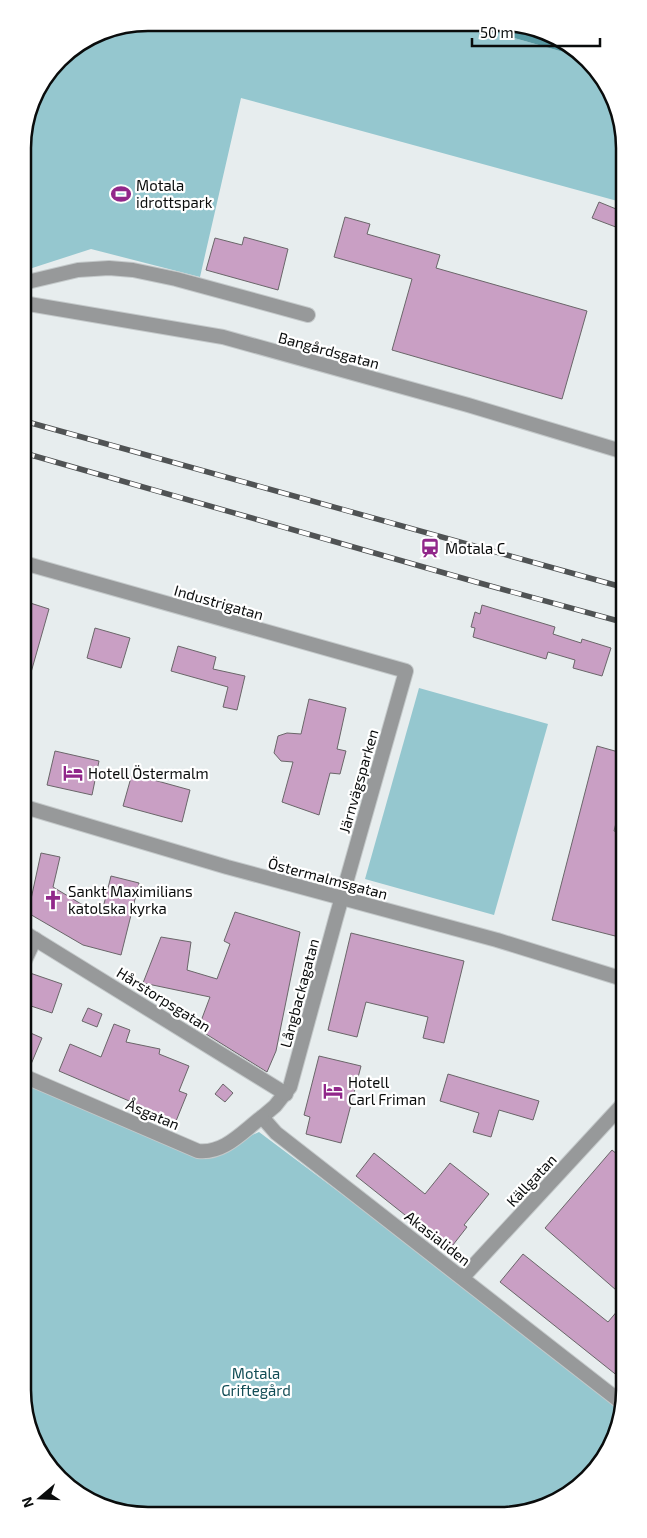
<svg xmlns="http://www.w3.org/2000/svg" width="647" height="1538" viewBox="0 0 647 1538" font-family="'Exo 2',sans-serif">
	<style>
		.green { fill: #95c7cf }
		.water { fill: #589aa4 }
		.building { fill: #c99fc4; stroke: #6a6669 }
		.lines { fill: none; stroke-linecap: round; stroke-linejoin: round }
		.minor-casing { stroke: #c4c9ca; stroke-width: 16 }
		.tertiary-casing { stroke: #c4c9ca; stroke-width: 16 }
		.minor { stroke: #97999a; stroke-width: 14 }
		.tertiary { stroke: #97999a; stroke-width: 14 }
		.rail-casing { stroke: #505354; stroke-width: 5.5 }
		.rail { stroke: #fff; stroke-width: 4; stroke-dasharray: 11; stroke-linecap: butt }
		.labels { text-anchor: middle; dominant-baseline: central; stroke-width: 4.5; stroke-linejoin: round; paint-order: stroke }
		.poi-label { font-size: 15px; fill: #0a0c0c; stroke: #fff; text-anchor: start }
		.street-label { font-size: 15px; fill: #0a0c0c; stroke: #fff }
		.park-label { font-size: 15px; fill: #124d56; stroke: #fff }
		.rim { fill: none; stroke: #0a0c0c; stroke-width: 2.5 }
	</style>
	<rect width="100%" height="100%" fill="#e7edee"/>
	<!-- green -->
	<g class="green">
		<path d="M148 23 465 24 588 59 620 116 621 202 241 98 200 277 91 249 23 271V140L35 93 65 54 100 32Z"/>
		<path d="M419 688 548 724 494 915 365 879Z"/>
		<path d="M26 1077 121 1121 219 1150 259 1132 622 1404 598 1467 568 1494 531 1511 124 1513 65 1484 27 1422Z"/>
	</g>
	<!-- water -->
	<path class="water" d="M465 24 523 25 588 59Z"/>
	<!-- building -->
	<g class="building">
		<path d="M599 202 621 211V229L592 218Z"/>
		<path d="M345 217 370 224 367 234 440 255 436 268 587 311 562 399 392 350 412 279 334 257Z"/>
		<path d="M244 237 288 249 278 290 206 270 215 238 242 245Z"/>
		<path d="M24 601 49 609 28 683 24 682Z"/>
		<path d="M482 605 555 627 553 634 581 643 582 639 611 648 602 676 573 668 575 660 548 652 546 659 473 637 475 628 471 627 475 612 480 614Z"/>
		<path d="M95 628 130 638 121 668 87 658Z"/>
		<path d="M178 646 216 657 213 669 245 676 237 710 223 707 228 687 171 671Z"/>
		<path d="M309 699 346 708 337 749 346 751 340 774 330 773 319 815 282 802 293 762 281 761 274 753 278 736 287 733 301 734Z"/>
		<path d="M597 746 622 753V799L614 831 622 833 623 938 552 920Z"/>
		<path d="M55 751 99 761 92 795 47 785Z"/>
		<path d="M132 774 190 790 182 822 123 806Z"/>
		<path d="M41 853 60 857 53 887 101 916 111 876 139 883 121 955 83 945 28 913Z"/>
		<path d="M235 912 300 932 276 1051 267 1072 198 1029 210 997 143 983 161 937 191 942 187 970 217 979 230 944 224 941Z"/>
		<path d="M351 933 464 961 444 1043 423 1038 428 1017 366 1002 357 1037 328 1030Z"/>
		<path d="M30 973 62 984 52 1013 25 1004V985Z"/>
		<path d="M88 1008 102 1014 97 1027 82 1021Z"/>
		<path d="M114 1024 130 1030 126 1042 160 1049 159 1054 189 1066 179 1091 187 1094 176 1121 59 1071 70 1044 101 1057Z"/>
		<path d="M26 1031 42 1038 29 1069 26 1068Z"/>
		<path d="M319 1056 361 1066 341 1143 306 1134 310 1117 304 1115Z"/>
		<path d="M448 1074 539 1101 533 1120 499 1110 491 1137 473 1132 479 1113 440 1101Z"/>
		<path d="M223 1084 233 1093 225 1102 215 1094Z"/>
		<path d="M612 1150 624 1160V1297L545 1228Z"/>
		<path d="M374 1153 425 1194 450 1163 489 1194 464 1225 467 1227 449 1250 356 1176Z"/>
		<path d="M523 1254 608 1322 624 1303V1381L500 1282Z"/>
	</g>
	<g class="lines">
		<defs>
			<g id="minor">
				<path d="M23 283 78 270 109 268 133 270 176 279 308 315"/>
				<path d="M23 303 223 337 468 405 621 451"/>
				<path d="M24 563 406 671 336 918 290 1087 275 1106 262 1117 276 1133 622 1403"/>
				<path d="M25 933 286 1094"/>
				<path d="M25 960 35 939"/>
				<path d="M26 1077 198 1151C224 1154 242 1132 262 1117"/>
				<path d="M463 1277 623 1104"/>
			</g>
			<path id="tertiary" d="M25 807 227 867 497 940 623 979"/>
		</defs>
		<!-- minor casing -->
		<use href="#minor" class="minor-casing"/>
		<!-- tertiary casing -->
		<use href="#tertiary" class="tertiary-casing"/>
		<!-- minor -->
		<use href="#minor" class="minor"/>
		<!-- tertiary -->
		<use href="#tertiary" class="tertiary"/>
		<defs>
			<g id="rail">
				<path d="M24 421 622 587"/>
				<path d="M24 453 476 582 622 622"/>
			</g>
		</defs>
		<!-- rail casing -->
		<use href="#rail" class="rail-casing"/>
		<!-- rail -->
		<use href="#rail" class="rail"/>
	</g>
	<!-- icons -->
	<defs>
		<symbol id="stadium-bare" viewBox="-9 -9 18 18"><path d="M0-5a6.5 5 0 1 0 0 10a6.5 5 0 1 0 0-10ZM-3.5-1.8h7v3.6h-7Z" fill="#91278a" stroke="#fff" stroke-width="2.5" paint-order="stroke"/></symbol>
		<symbol id="station-bare" viewBox="-9 -9 18 18"><path d="M-3-6H3Q5-6 5-4V2Q5 4 3 4L4.5 6H3L1.5 4h-3L-3 6H-4.5L-3 4Q-5 4-5 2V-4Q-5-6-3-6ZM-3.5-4v3h7v-3ZM-3.5 1v1.5H-2V1ZM2 1v1.5H3.5V1Z" fill="#91278a" stroke="#fff" stroke-width="2.5" paint-order="stroke"/></symbol>
		<symbol id="hotel-bare" viewBox="-9 -9 18 18"><path d="M-6-4.5h1.5V1H6V5H4.5V3h-9V5H-6ZM-4 0a1.8 1.8 0 1 1 3.6 0ZM.5 0V-2.5h3Q6-2.5 6 0Z" fill="#91278a" stroke="#fff" stroke-width="2.5" paint-order="stroke"/></symbol>
		<symbol id="church-bare" viewBox="-9 -9 18 18"><path d="M-1.2-6h2.4v3.5h3.3v2.4h-3.3V6h-2.4V-.1h-3.3v-2.4h3.3Z" fill="#91278a" stroke="#fff" stroke-width="2.5" paint-order="stroke"/></symbol>
	</defs>
	<g fill-rule="evenodd">
		<use href="#stadium-bare" x="107" y="180" width="28" height="28"/>
		<use href="#station-bare" x="416" y="534" width="28" height="28"/>
		<use href="#hotel-bare" x="59" y="759" width="28" height="28"/>
		<use href="#church-bare" x="39" y="886" width="28" height="28"/>
		<use href="#hotel-bare" x="319" y="1077" width="28" height="28"/>
	</g>
	<g class="labels">
		<!-- poi labels -->
		<g class="poi-label">
			<text x="136" y="185">Motala<tspan x="136" dy="17">idrottspark</tspan></text>
			<text x="445" y="548">Motala C</text>
			<text x="88" y="773">Hotell Östermalm</text>
			<text x="68" y="891">Sankt Maximilians<tspan x="68" dy="17">katolska kyrka</tspan></text>
			<text x="348" y="1082">Hotell<tspan x="348" dy="17">Carl Friman</tspan></text>
		</g>
		<!-- street labels -->
		<g class="street-label">
			<text transform="translate(329 350) rotate(15)">Bangårdsgatan</text>
			<text transform="translate(219 602) rotate(16)">Industrigatan</text>
			<text transform="translate(358 781) rotate(-74)">Järnvägsparken</text>
			<text transform="translate(328 878) rotate(15)">Östermalmsgatan</text>
			<text transform="translate(299 993) rotate(-75)">Långbackagatan</text>
			<text transform="translate(164 999) rotate(32)">Hårstorpsgatan</text>
			<text transform="translate(153 1114) rotate(23)">Åsgatan</text>
			<text transform="translate(531 1180) rotate(-47)">Källgatan</text>
			<text transform="translate(438 1238) rotate(38)">Akasialiden</text>
		</g>
		<!-- park labels -->
		<g class="park-label">
			<text x="256" y="1373">Motala<tspan x="256" dy="17">Griftegård</tspan></text>
		</g>
	</g>
	<!-- crop -->
	<path d="M0 0H647V1538H0ZM148 31H499A117 117 0 0 1 616 148V1390A117 117 0 0 1 499 1507H148A117 117 0 0 1 31 1390V148A117 117 0 0 1 148 31Z" fill="#fff" fill-rule="evenodd"/>
	<path class="rim" d="M148 31H499A117 117 0 0 1 616 148V1390A117 117 0 0 1 499 1507H148A117 117 0 0 1 31 1390V148A117 117 0 0 1 148 31Z"/>
	<!-- north arrow -->
	<g transform="translate(40 1498) rotate(251)" stroke="#ffffff" stroke-width="4" paint-order="stroke">
	<path d="M0-4L9 19L0 12L-9 19Z" fill="#0a0c0c"/>
	<text y="-8" font-size="14" font-weight="bold" text-anchor="middle" fill="#0a0c0c">N</text>
	</g>
	<!-- scale -->
	<path d="M472 38v8h128v-8" fill="none" stroke="#0a0c0c" stroke-width="2.5"/>
	<text x="480" y="38" font-size="15" fill="#0a0c0c" stroke="#ffffff" stroke-width="4" paint-order="stroke">50 m</text>
</svg>
